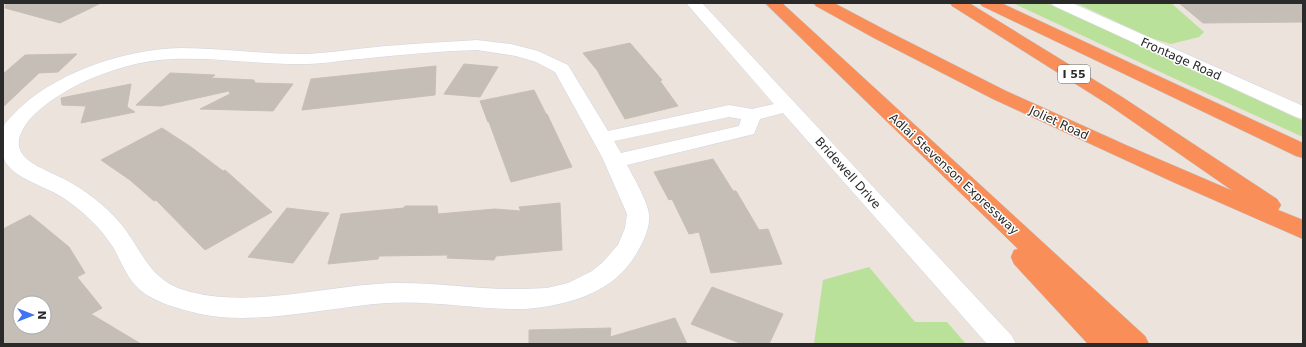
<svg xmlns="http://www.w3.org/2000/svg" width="1306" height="347" viewBox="0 0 1306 347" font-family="'DejaVu Sans',sans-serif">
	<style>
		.green { fill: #b9e19a }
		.building { fill: #c4beb7; stroke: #c7bfb6; fill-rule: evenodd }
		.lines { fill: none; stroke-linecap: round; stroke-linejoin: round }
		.minor-casing { stroke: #d1d6e2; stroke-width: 1 }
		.highway-casing { stroke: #c3c3c3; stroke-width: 1 }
		.minor { fill: #fff; fill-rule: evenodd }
		.highway { fill: #f98e59; fill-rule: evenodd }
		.labels { text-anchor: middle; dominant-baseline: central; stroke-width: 3; stroke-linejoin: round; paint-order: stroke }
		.shield { fill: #fff; stroke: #6a6a6a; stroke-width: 1 }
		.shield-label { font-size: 11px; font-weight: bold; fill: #2a2a2a }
		.street-label { font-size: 12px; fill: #2a2a2a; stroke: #fff }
	</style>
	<rect width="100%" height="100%" fill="#ebe3dc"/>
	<!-- green -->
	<g class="green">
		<path d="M1013 3H1047L1303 121V137L1184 83Z"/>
		<path d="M1076 3H1171L1204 32 1199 37 1171 44 1151 38Z"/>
		<path d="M869 267 915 322H947L966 344H814L823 280Z"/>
	</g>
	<!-- building -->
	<g class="building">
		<path d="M6 3H101L60 23 5 8Z"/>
		<path d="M1179 3H1303V22L1203 23Z"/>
		<path d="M630 43 662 80 660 81 678 106 625 119 597 70 583 53Z"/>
		<path d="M77 54 58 72 39 73 3 107V74L25 55Z"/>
		<path d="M464 64 498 67 480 97 444 94Z"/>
		<path d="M436 66 435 95 302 110 311 79Z"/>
		<path d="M170 73 215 75 211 78 254 80 255 83 293 84 273 111 200 109 230 94 229 91 161 106 136 105Z"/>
		<path d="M131 84 127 107 135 112 81 123 86 106 62 105 61 98Z"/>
		<path d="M534 90 546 114H547L572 167 511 182 489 122H488L480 101Z"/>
		<path d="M162 128 191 147 223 171 225 170 272 212 205 250 156 200 154 201 130 180 101 160Z"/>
		<path d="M713 159 733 191H736L759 230 768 229 782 264 711 273 699 232 689 234 672 199 669 200 654 172Z"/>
		<path d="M560 203 562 250 496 256 494 260 447 258 448 255 379 256 378 259 328 264 341 214 404 208 405 206H437L438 214 495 209 521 211 519 207Z"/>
		<path d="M287 208 329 213 293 263 248 257Z"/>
		<path d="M30 215 69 247 85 273 77 277 102 308 91 314 141 344H3V229ZM20 303H44V327H20Z"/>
		<path d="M712 287 783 314 769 344H742L691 324Z"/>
		<path d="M675 318 687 344H529V330L611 328 610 337Z"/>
	</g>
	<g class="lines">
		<defs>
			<g id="minor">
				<path d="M686 3H702L1012 336 1016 344H987L783 113 760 119 754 134 627 165C633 176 649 204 649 215 650 226 645 238 640 247 618 292 571 305 525 309 479 310 433 300 387 303 329 307 256 326 200 314 180 309 155 303 139 289 127 278 121 261 113 247 100 227 82 210 62 197 45 186 18 180 6 163 2 158 1 132 4 126 5 123 9 119 11 117 49 74 124 49 181 48 223 48 266 55 308 54 324 53 341 51 357 49 392 45 427 43 462 41L477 40 511 44 538 51 568 65 608 131 729 105 752 109 774 104ZM477 50 516 56 536 62 555 72 602 157 627 214 625 228 618 245 602 263 592 271 568 283 547 288 525 289C480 290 436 282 392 283 327 285 247 310 184 290 148 279 142 249 120 223 105 205 86 191 66 180 39 166 0 157 29 120 43 104 62 93 81 83 109 70 142 60 173 59 218 57 262 65 307 64 324 64 342 60 360 59 399 55 438 51 477 50ZM729 117 741 119 739 126 621 153 614 141Z"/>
				<path d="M1051 3H1072L1303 106V119L1296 117 1054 6Z"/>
			</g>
			<g id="highway">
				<path d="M765 3H782L1145 336 1149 344H1088L1014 264 1011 257 1014 250 1018 249Z"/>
				<path d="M814 3H834L887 31 1006 91 1128 146 1233 191 1109 105 952 6 950 3H969L1122 97 1277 199 1281 205 1278 210 1303 220V239L1173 182 993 99 874 38 816 6Z"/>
				<path d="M980 3H1001L1303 143V158L1296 156 982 6Z"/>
			</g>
		</defs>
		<!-- minor casing -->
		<use href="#minor" class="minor-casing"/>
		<!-- highway casing -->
		<use href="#highway" class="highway-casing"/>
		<!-- minor -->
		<use href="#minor" class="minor"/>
		<!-- highway -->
		<use href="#highway" class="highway"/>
	</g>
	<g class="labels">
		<!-- shield labels -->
		<rect class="shield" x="1058" y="65" width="32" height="18" rx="3"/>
		<g class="shield-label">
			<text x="1074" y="74">I 55</text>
		</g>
		<!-- street labels -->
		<g class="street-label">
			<text transform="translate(1181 59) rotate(24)">Frontage Road</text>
			<text transform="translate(1059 123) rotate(25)">Joliet Road</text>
			<text transform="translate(848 173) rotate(48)">Bridewell Drive</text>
			<text transform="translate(954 174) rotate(43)">Adlai Stevenson Expressway</text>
		</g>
	</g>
	<!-- border -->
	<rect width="1306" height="347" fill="none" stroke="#2a2a2a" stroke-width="8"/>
	<!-- north arrow -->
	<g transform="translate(32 315) rotate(90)"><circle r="19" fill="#ffffff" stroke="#aaaaaa"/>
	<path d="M0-3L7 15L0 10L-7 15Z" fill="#4074f5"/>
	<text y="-6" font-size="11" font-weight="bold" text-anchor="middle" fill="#2a2a2a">N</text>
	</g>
</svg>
